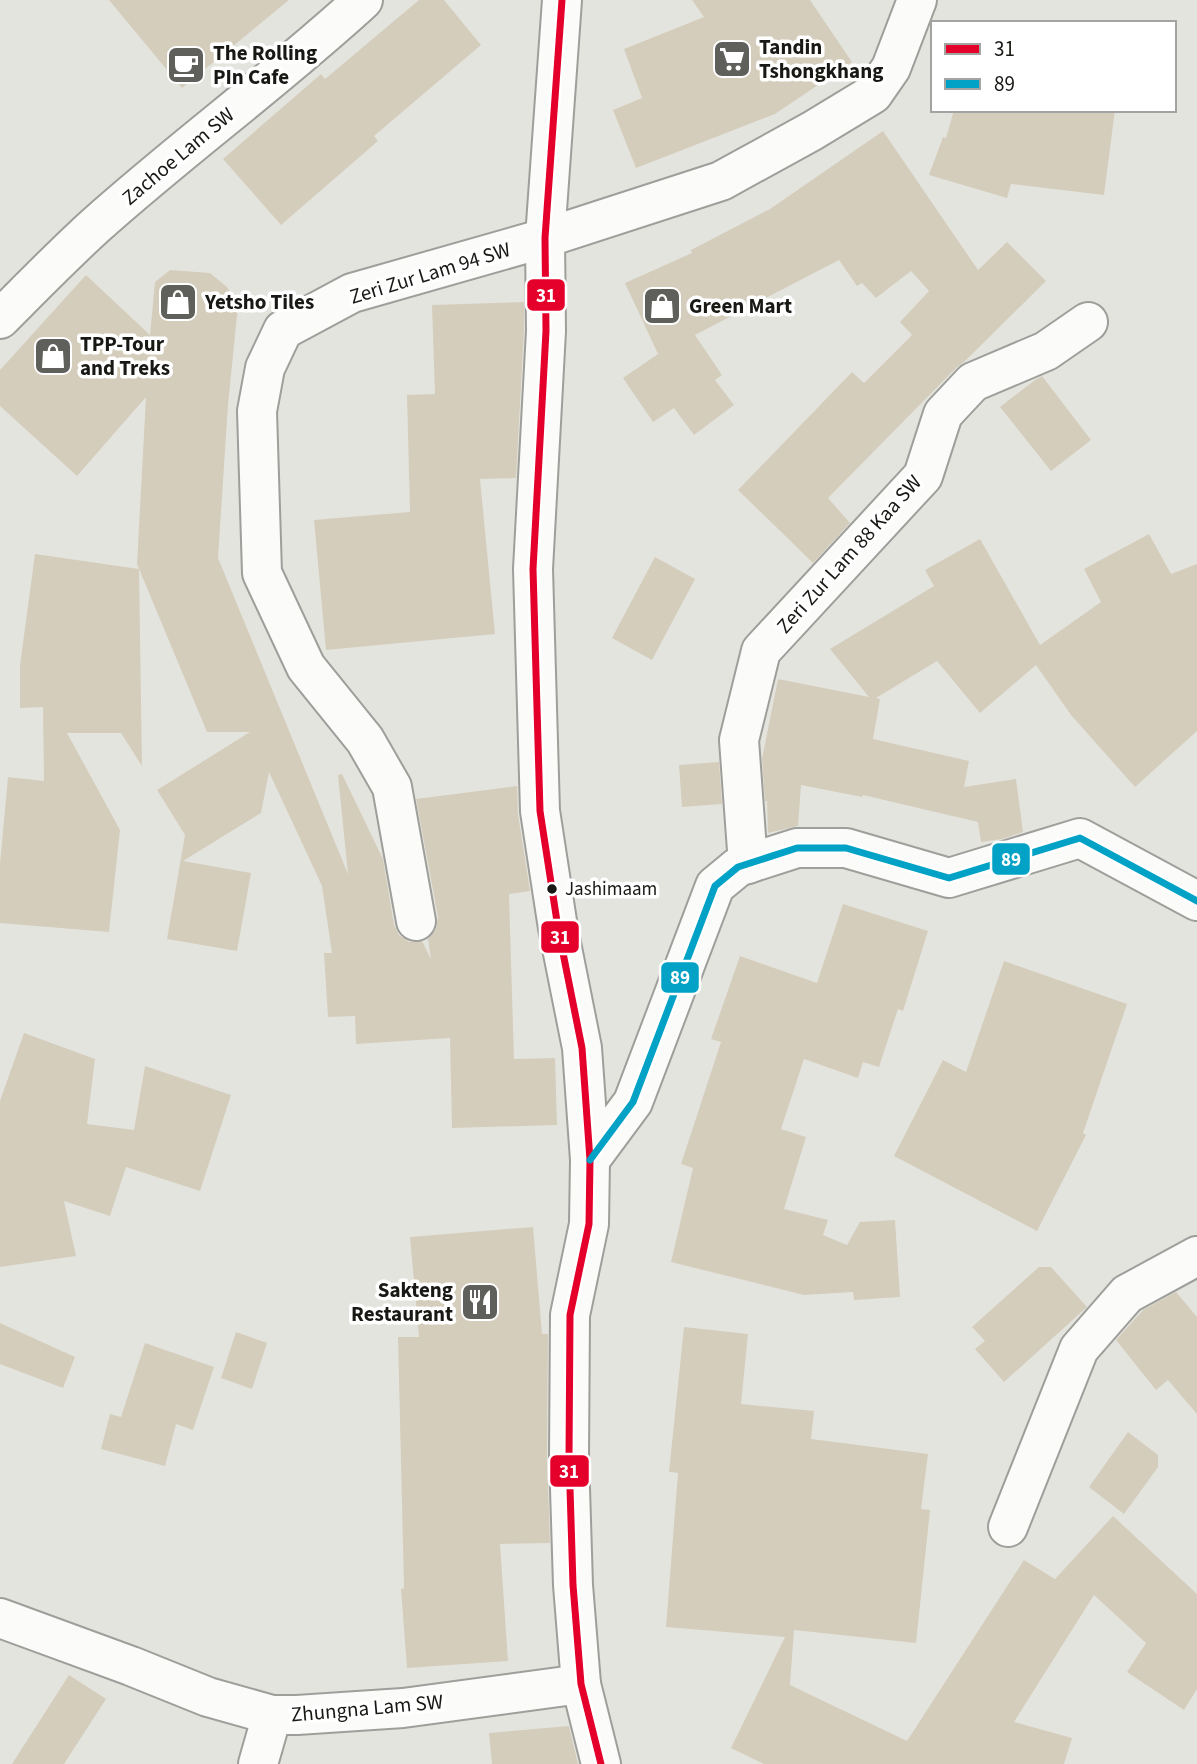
<svg xmlns="http://www.w3.org/2000/svg" width="1197" height="1764" viewBox="0 0 1197 1764" font-family="'Source Sans 3',sans-serif">
	<style>
		.building { fill: #d5cdbc }
		.lines { fill: none; stroke-linecap: round; stroke-linejoin: round }
		.minor-casing { stroke: #9e9e9a; stroke-width: 42 }
		.minor { stroke: #fbfbfa; stroke-width: 38 }
		.bus-1-casing { stroke: #fff; stroke-width: 12 }
		.bus-2-casing { stroke: #fff; stroke-width: 12 }
		.bus-1 { stroke: #e4002b; stroke-width: 7 }
		.bus-2 { stroke: #01a2c5; stroke-width: 7 }
		.bus-dot { fill: #181915; stroke: #fff; stroke-width: 2.5 }
		.labels { text-anchor: middle; dominant-baseline: central; stroke-width: 7; stroke-linejoin: round; paint-order: stroke }
		.bus-label { font-size: 19px; fill: #181915; stroke: #fff; text-anchor: start }
		.poi-label { font-size: 21px; font-weight: bold; fill: #181915; stroke: #fff; text-anchor: start }
		.street-label { font-size: 21px; fill: #181915; stroke: #fff }
		.line-badge { stroke: #fff; stroke-width: 2.5 }
		.badge-label { font-size: 19px; text-anchor: middle; font-weight: bold; fill: #fff }
	</style>
	<rect width="100%" height="100%" fill="#e4e4df"/>
	<!-- building -->
	<g class="building">
		<path d="M109 0H289L182 88Z"/>
		<path d="M419 0H444L481 45 374 136 378 141 281 225 223 159 321 74 325 79Z"/>
		<path d="M692 0H810L852 62 775 114 636 168 613 110 642 98 624 49 704 17Z"/>
		<path d="M954 110H1115L1104 195 1011 184 1007 198 929 175 943 137 946 138Z"/>
		<path d="M883 131 978 270 1007 242 1046 281 964 362 957 367 828 498 850 523 813 563 738 490 852 372 864 383 912 335 900 322 929 291 911 271 876 298 862 283 857 286 839 260 695 335 722 375 715 380 734 405 694 435 674 408 653 422 623 378 658 354 625 283 692 253 691 250 770 209Z"/>
		<path d="M170 270 210 273 227 287 238 306 228 405 218 558 348 874 338 775 342 774 383 859 394 925 399 935 409 942 422 941 431 959 428 939 436 929 438 917 416 799 517 786 518 814 530 891 509 894 514 1059 555 1058 557 1125 452 1128 450 1038 356 1044 355 1016 328 1017 324 953H332L322 886 269 772 261 813 183 861 251 873 237 951 167 939 185 835 157 790 250 732H207L137 564 146 397 77 476 0 406V370L86 275 150 335 155 282Z"/>
		<path d="M524 302V331L516 478 480 479 495 634 326 650 314 520 410 512 407 395 435 394 432 305Z"/>
		<path d="M1042 376 1091 440 1051 471 1000 407 1035 380Z"/>
		<path d="M1149 534 1171 574 1197 564V731L1135 787 1071 715 1036 665 980 713 937 661 876 698 880 699 873 739 969 761 964 787 1016 779 1023 832 1002 839 981 842 978 822 863 795 862 797 801 785 798 826 768 833 767 801H765L762 759 778 679 869 697 830 649 934 586 925 570 980 539 1040 645 1101 602 1084 569Z"/>
		<path d="M35 554 139 569 142 766 121 733H67L120 830 109 932 0 923V864L8 777 44 781 43 707 20 708V665Z"/>
		<path d="M655 557 695 579 652 660 612 638Z"/>
		<path d="M719 762 722 804 682 807 679 765Z"/>
		<path d="M843 904 928 931 903 1011 898 1009 879 1067 863 1062 858 1078 804 1059 781 1129 806 1137 784 1209 828 1220 823 1235 847 1245 860 1222 895 1220 900 1297 854 1300 853 1292 804 1295 671 1262 693 1168 681 1164 721 1042 711 1039 740 956 817 983Z"/>
		<path d="M1004 961 1127 1004 1083 1133 1086 1135 1037 1231 894 1156 943 1060 966 1072Z"/>
		<path d="M24 1033 95 1059 87 1124 134 1130 145 1066 231 1095 200 1191 126 1167 110 1216 64 1201 76 1256 0 1267V1101Z"/>
		<path d="M533 1227 542 1334H548L547 1456 550 1543 500 1544 508 1661 407 1668 401 1589 404 1588 398 1337H419L410 1237Z"/>
		<path d="M1039 1267H1051L1087 1307 1004 1382 975 1349 985 1341 972 1327Z"/>
		<path d="M1176 1292 1197 1317V1414L1168 1380 1156 1390 1116 1340 1143 1310Z"/>
		<path d="M0 1323 75 1357 63 1388 0 1364Z"/>
		<path d="M684 1327 748 1334 741 1404 814 1411 811 1439 928 1454 921 1509 930 1510 916 1643 794 1630 790 1685 907 1741 1024 1560 1055 1579 1113 1516 1197 1594V1689L1184 1710 1127 1672 1146 1643 1094 1595 1014 1722 1072 1738 1064 1764H764L731 1748 785 1637 666 1627 678 1473 669 1472Z"/>
		<path d="M236 1332 267 1343 252 1389 221 1378Z"/>
		<path d="M145 1343 214 1367 193 1430 176 1424 165 1466 101 1449 110 1414 121 1417Z"/>
		<path d="M1128 1432 1158 1455V1467L1124 1514 1089 1487Z"/>
		<path d="M69 1675 106 1699 64 1764H12Z"/>
		<path d="M569 1726 578 1764H492L489 1733Z"/>
	</g>
	<g class="lines">
		<defs>
			<g id="minor">
				<path d="M562 0 545 238 546 331 533 569 540 811 558 928 582 1048 590 1160 589 1224 570 1315 569 1456 573 1585 581 1684 601 1764"/>
				<path d="M0 319C31 288 62 256 95 226 182 148 277 79 363 0"/>
				<path d="M748 864 739 740 761 651 923 476 943 414 973 382 1046 351 1088 322"/>
				<path d="M416 921 392 787 365 740 306 667 262 573 257 411 265 368 283 330 352 293 545 238 721 181 812 131 873 94 891 68 917 0"/>
				<path d="M590 1160 633 1102 715 886 738 867 797 848H846L949 878 1080 838 1197 901"/>
				<path d="M1008 1527 1079 1349 1127 1294 1197 1256"/>
				<path d="M0 1618 131 1666 208 1697 272 1715H297L403 1708 581 1684"/>
				<path d="M258 1764 272 1715"/>
			</g>
		</defs>
		<!-- minor casing -->
		<use href="#minor" class="minor-casing"/>
		<!-- minor -->
		<use href="#minor" class="minor"/>
		<defs>
			<path id="bus-1" d="M562 0 545 238 546 331 533 569 540 811 558 928 582 1048 590 1160 589 1224 570 1315 569 1456 573 1585 581 1684 601 1764"/>
			<path id="bus-2" d="M590 1160 633 1102 715 886 738 867 797 848H846L949 878 1080 838 1197 901"/>
		</defs>
		<!-- bus-1 casing -->
		<use href="#bus-1" class="bus-1-casing"/>
		<!-- bus-2 casing -->
		<use href="#bus-2" class="bus-2-casing"/>
		<!-- bus-1 -->
		<use href="#bus-1" class="bus-1"/>
		<!-- bus-2 -->
		<use href="#bus-2" class="bus-2"/>
	</g>
	<!-- icons -->
	<defs>
		<symbol id="supermarket-square" viewBox="-11 -11 22 22"><rect x="-9" y="-9" width="18" height="18" rx="4" fill="#5f605c" stroke="#fff"/><path d="M-6-5.5h2.5l.6 2H6L4.5 2H-2.5L-4.4-4H-6ZM-1.5 3.2a1.3 1.3 0 1 0 .1 0ZM3 3.2a1.3 1.3 0 1 0 .1 0Z" fill="#fff"/></symbol>
		<symbol id="cafe-square" viewBox="-11 -11 22 22"><rect x="-9" y="-9" width="18" height="18" rx="4" fill="#5f605c" stroke="#fff"/><path d="M-5.5-4.5H6V0H3Q3 3.5 0 3.5H-2.5Q-5.5 3.5-5.5 0ZM3-3.2v2h1.7v-2ZM-6 4.5H4V6H-6Z" fill="#fff"/></symbol>
		<symbol id="shop-square" viewBox="-11 -11 22 22"><rect x="-9" y="-9" width="18" height="18" rx="4" fill="#5f605c" stroke="#fff"/><path d="M-5-2.5h2.3a2.7 3.5 0 0 1 5.4 0H5L5.5 6h-11ZM-1.5-2.5h3a1.5 2.3 0 0 0-3 0Z" fill="#fff"/></symbol>
		<symbol id="restaurant-square" viewBox="-11 -11 22 22"><rect x="-9" y="-9" width="18" height="18" rx="4" fill="#5f605c" stroke="#fff"/><path d="M-5-6h1v4h1v-4h1v4h1v-4h1v5L-1.5 .5V6h-2V.5L-5-1ZM5-6V6H3V1.5H1.5Q1.5-4 5-6Z" fill="#fff"/></symbol>
	</defs>
	<g fill-rule="evenodd">
		<use href="#supermarket-square" x="710" y="37" width="44" height="44"/>
		<use href="#cafe-square" x="164" y="43" width="44" height="44"/>
		<use href="#shop-square" x="156" y="280" width="44" height="44"/>
		<use href="#shop-square" x="640" y="284" width="44" height="44"/>
		<use href="#shop-square" x="31" y="334" width="44" height="44"/>
		<use href="#restaurant-square" x="458" y="1280" width="44" height="44"/>
	</g>
	<!-- markers -->
	<circle class="bus-dot" cx="552" cy="889" r="6"/>
	<g class="labels">
		<!-- bus labels -->
		<g class="bus-label">
			<text x="565" y="889">Jashimaam</text>
		</g>
		<!-- poi labels -->
		<g class="poi-label">
			<text x="759" y="47">Tandin<tspan x="759" dy="24">Tshongkhang</tspan></text>
			<text x="213" y="53">The Rolling<tspan x="213" dy="24">PIn Cafe</tspan></text>
			<text x="205" y="302">Yetsho Tiles</text>
			<text x="689" y="306">Green Mart</text>
			<text x="80" y="344">TPP-Tour<tspan x="80" dy="24">and Treks</tspan></text>
			<text x="453" y="1290" text-anchor="end">Sakteng<tspan x="453" dy="24">Restaurant</tspan></text>
		</g>
		<!-- street labels -->
		<g class="street-label">
			<text transform="translate(178 156) rotate(-40)">Zachoe Lam SW</text>
			<text transform="translate(430 273) rotate(-17)">Zeri Zur Lam 94 SW</text>
			<text transform="translate(849 554) rotate(-48)">Zeri Zur Lam 88 Kaa SW</text>
			<text transform="translate(367 1708) rotate(-5)">Zhungna Lam SW</text>
		</g>
	</g>
	<g class="line-badge">
		<rect x="526" y="278" width="40" height="34" rx="7" fill="#e4002b"/>
		<rect x="991" y="842" width="40" height="34" rx="7" fill="#01a2c5"/>
		<rect x="540" y="920" width="40" height="34" rx="7" fill="#e4002b"/>
		<rect x="660" y="961" width="40" height="33" rx="7" fill="#01a2c5"/>
		<rect x="549" y="1454" width="41" height="34" rx="7" fill="#e4002b"/>
	</g>
	<g class="badge-label">
		<text x="546" y="302">31</text>
		<text x="1011" y="866">89</text>
		<text x="560" y="944">31</text>
		<text x="680" y="984">89</text>
		<text x="569" y="1478">31</text>
	</g>
	<!-- legend -->
	<rect x="931" y="21" width="245" height="91" fill="#ffffff" stroke="#a3a3a1" stroke-width="2"/>
	<rect x="945" y="44" width="35" height="10" fill="#e4002b" stroke="#a3a3a1" stroke-width="2"/>
	<text x="994" y="56" font-size="21" fill="#181915">31</text>
	<rect x="945" y="79" width="35" height="10" fill="#01a2c5" stroke="#a3a3a1" stroke-width="2"/>
	<text x="994" y="91" font-size="21" fill="#181915">89</text>
</svg>
